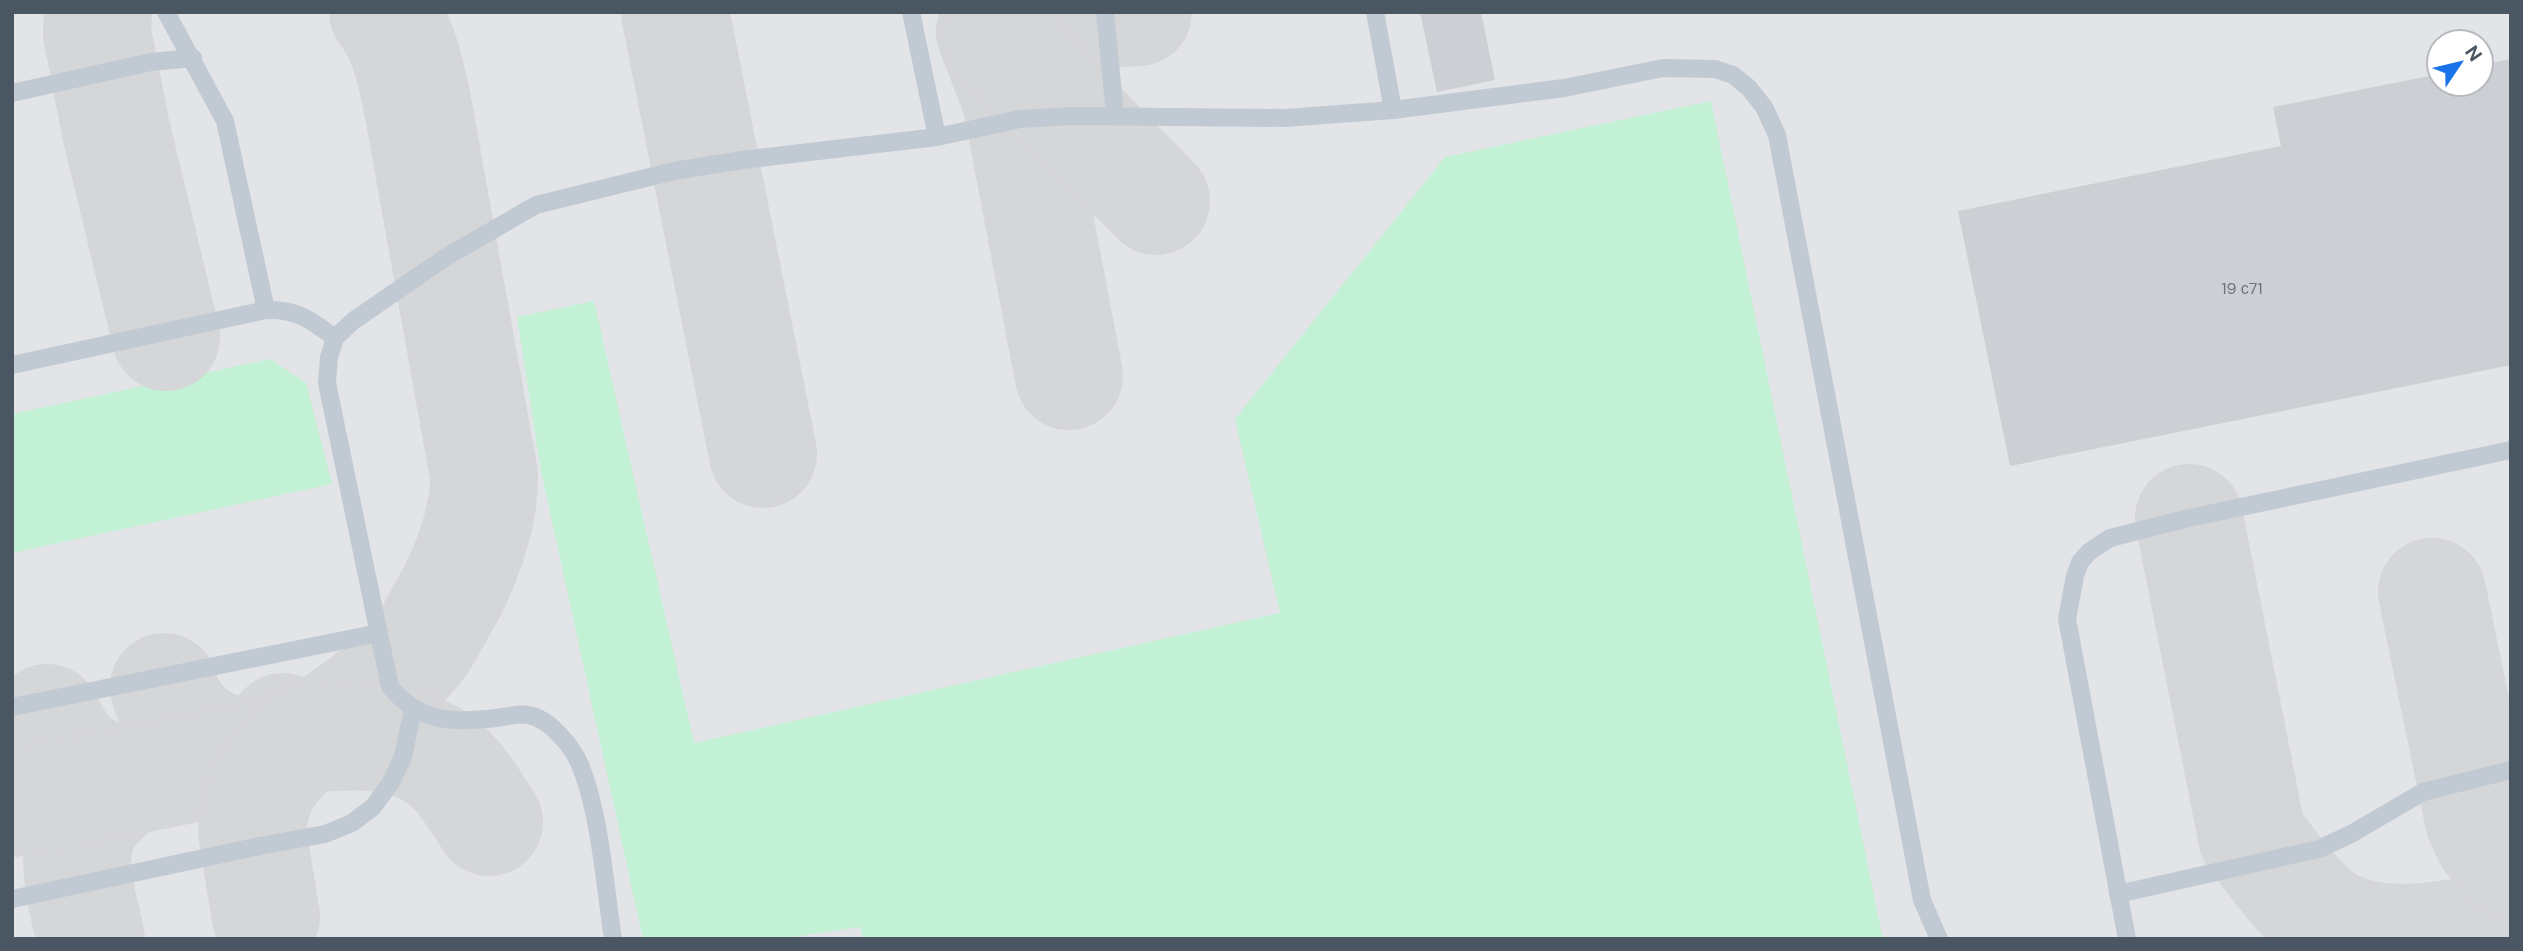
<svg xmlns="http://www.w3.org/2000/svg" width="2523" height="951" viewBox="0 0 2523 951" font-family="'DM Sans',sans-serif">
	<style>
		.airport { fill: #e2e4e7; fill-rule: evenodd }
		.green { fill: #c3f1d5 }
		.lines { fill: none; stroke-linecap: round; stroke-linejoin: round }
		.taxiway { stroke: #d5d6d8; stroke-width: 108 }
		.building { fill: #cdcfd5 }
		.lane { stroke: #c1cad2; stroke-width: 18 }
		.labels { text-anchor: middle; dominant-baseline: central; stroke-width: 7; stroke-linejoin: round; paint-order: stroke }
		.number-label { font-size: 16px; fill: #6b747e }
	</style>
	<rect width="100%" height="100%" fill="#f5f3f3"/>
	<!-- airport -->
	<path class="airport" d="M12 12H2511V939H12ZM2439 42H2481V84H2439Z"/>
	<!-- green -->
	<g class="green">
		<path d="M1711 101 1883 939H863L860 927 780 939H643L541 471 517 317 594 301 694 743 1280 613 1235 419 1445 157Z"/>
		<path d="M270 359 306 383 332 484 12 553V414Z"/>
	</g>
	<g class="lines">
		<!-- taxiway -->
		<g class="taxiway">
			<path d="M98 12 97 33 116 130 166 337"/>
			<path d="M675 12 763 454"/>
			<path d="M1017 12 1023 15 1067 16 1138 12"/>
			<path d="M990 32 1016 99 1069 376"/>
			<path d="M996 38 1156 201"/>
			<path d="M2189 518 2252 836C2272 863 2299 901 2327 920 2379 951 2454 935 2511 922"/>
			<path d="M2432 592 2479 820 2488 839 2511 865"/>
			<path d="M164 687C176 732 212 748 255 755L283 727"/>
			<path d="M47 718C70 761 77 766 124 781 113 791 102 801 93 812 64 849 82 898 91 939"/>
			<path d="M12 803C78 789 145 779 211 764 240 758 270 752 298 741 339 723 392 682 420 647 429 635 436 620 444 606 465 571 485 517 484 475L417 102C410 70 404 38 383 12"/>
			<path d="M266 917 252 831C255 788 273 768 302 739 359 736 417 728 458 777 470 791 479 807 489 822"/>
		</g>
	</g>
	<!-- building -->
	<g class="building">
		<path d="M1420 12H1481L1495 80 1437 92Z"/>
		<path d="M2511 59V365L2010 466 1958 211 2281 146 2273 107 2439 74V84H2481V65Z"/>
	</g>
	<g class="lines">
		<!-- lane -->
		<g class="lane">
			<path d="M166 12 225 121 266 310"/>
			<path d="M1105 12 1115 115"/>
			<path d="M1375 12 1393 110"/>
			<path d="M12 93 151 62 193 58"/>
			<path d="M937 137 1020 119 1072 116 1285 118 1393 110 1564 88 1663 68 1715 69 1733 75 1749 88 1764 107 1777 135 1922 900 1939 939"/>
			<path d="M12 365 266 310C297 309 311 320 335 338"/>
			<path d="M12 707 379 633"/>
			<path d="M2118 894 2319 849 2351 834 2423 792 2511 770"/>
			<path d="M12 899 255 847 325 834 352 823 373 807 390 784 403 757 413 709"/>
			<path d="M613 939C605 887 600 813 580 765 573 747 549 718 528 715 519 713 506 717 496 718 452 723 421 723 390 687L327 383 329 357 335 338 353 321 446 257 536 205 674 171 742 160 937 137 911 12"/>
			<path d="M2127 939 2067 619 2075 576 2080 562 2089 552 2110 538 2189 518 2511 450"/>
		</g>
	</g>
	<g class="labels">
		<!-- number labels -->
		<g class="number-label">
			<text x="2242" y="288">19 с71</text>
		</g>
	</g>
	<!-- border -->
	<rect width="2523" height="951" fill="none" stroke="#4a5661" stroke-width="28"/>
	<!-- north arrow -->
	<g transform="translate(2460 63) rotate(55)"><circle r="33" fill="#ffffff" stroke="#b7bbc0" stroke-width="2"/>
	<path d="M0-5L12 26L0 18L-12 26Z" fill="#1a73e8"/>
	<text y="-10" font-size="19" font-weight="bold" text-anchor="middle" fill="#4a5661">N</text>
	</g>
</svg>
